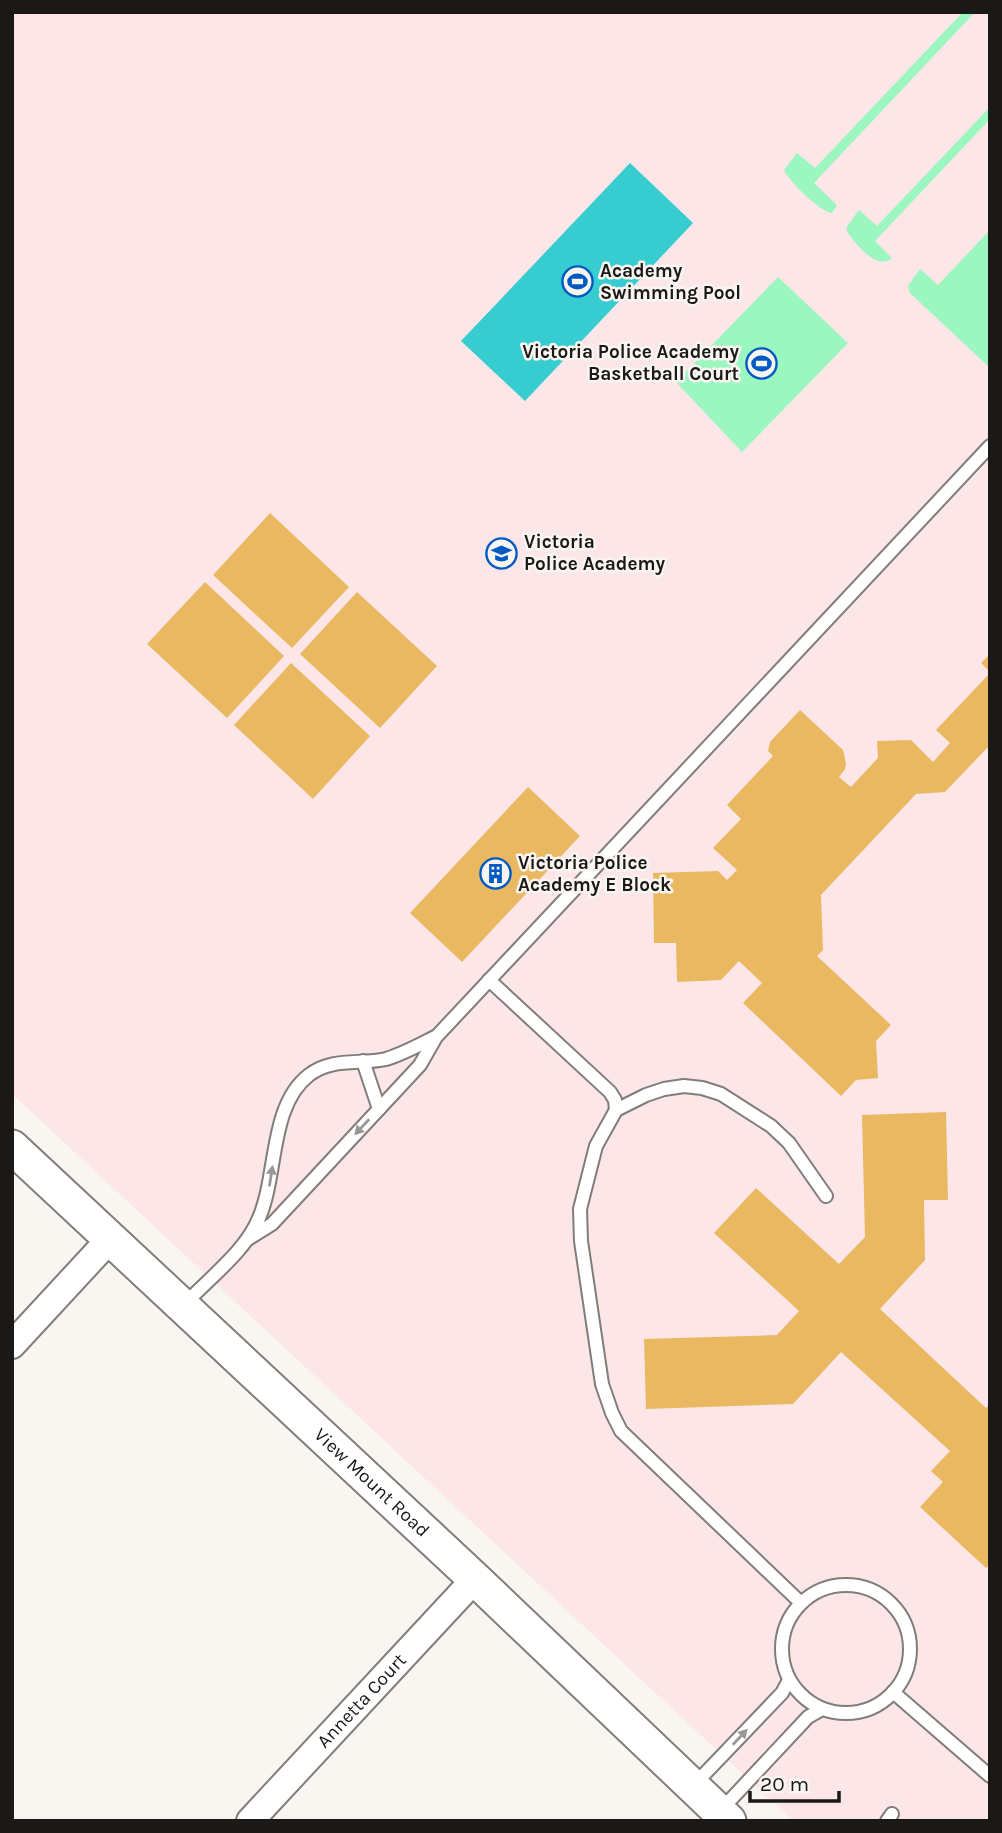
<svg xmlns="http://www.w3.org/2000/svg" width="1002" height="1833" viewBox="0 0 1002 1833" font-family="Karla,sans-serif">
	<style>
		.education { fill: #fce6e8 }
		.green { fill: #9bf6c0 }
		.water { fill: #36ccd0 }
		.building { fill: #e9b860 }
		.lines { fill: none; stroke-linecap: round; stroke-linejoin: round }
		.service-casing { stroke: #817e7a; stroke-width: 16 }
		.minor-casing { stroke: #817e7a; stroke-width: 30 }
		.tertiary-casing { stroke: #817e7a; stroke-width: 37 }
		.service { stroke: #fff; stroke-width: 12 }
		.minor { stroke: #fff; stroke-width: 26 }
		.tertiary { stroke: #fff; stroke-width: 33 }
		.oneway { fill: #989897 }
		.labels { text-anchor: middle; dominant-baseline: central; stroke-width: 5; stroke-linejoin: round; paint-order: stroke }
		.poi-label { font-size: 19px; font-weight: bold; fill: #1a1917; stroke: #f9f6f1; text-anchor: start }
		.street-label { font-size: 19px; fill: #1a1917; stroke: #f9f6f1 }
	</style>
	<rect width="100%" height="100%" fill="#f9f6f1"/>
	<!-- education -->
	<path class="education" d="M12 12H990V1821H793L12 1094Z"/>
	<!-- green -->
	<g class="green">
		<path d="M963 12H975L814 183 837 205 832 213C820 212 789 181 784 170L797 153 815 168Z"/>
		<path d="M990 107V119L875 241 892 258C877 271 857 245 848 233L846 228 859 210 877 226Z"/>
		<path d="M990 230V368L910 293 908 286 920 269 938 285Z"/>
		<path d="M778 277 848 343 742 452 676 382Z"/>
	</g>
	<!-- water -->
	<path class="water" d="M630 163 693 223 525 401 461 341Z"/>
	<!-- building -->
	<g class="building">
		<path d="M270 513 349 587 292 648 213 575Z"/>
		<path d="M205 582 284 656 227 718 147 644Z"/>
		<path d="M357 592 437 666 380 728 300 654Z"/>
		<path d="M990 654V672L981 663Z"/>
		<path d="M291 663 370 736 313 799 234 725Z"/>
		<path d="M990 673V745L945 792 916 794 821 895 823 950 817 956 891 1025 876 1041 878 1078 856 1080 841 1096 743 1003 762 983 739 961 721 980 677 982 676 943H654L653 873 718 871 727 880 737 870 713 848 741 819 727 805 773 756 768 751 770 742 800 710 843 750 846 763 845 769 839 777 851 787 878 758 877 741 911 740 933 762 950 743 936 730Z"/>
		<path d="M528 787 580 836 462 962 410 913Z"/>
		<path d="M946 1112 948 1200H924L925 1260 880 1309 986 1408 990 1404V1564L986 1568 920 1507 943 1482 931 1471 950 1451 841 1352 793 1404 646 1409 644 1339 777 1335 799 1311 714 1233 756 1188 839 1264 865 1237 862 1115Z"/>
	</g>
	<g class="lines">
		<defs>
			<g id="service">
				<path d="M489 980 610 1092 615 1100 616 1110"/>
				<path d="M363 1061 379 1109"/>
				<path d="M248 1239 272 1224 420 1065 436 1037 990 446"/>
				<path d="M183 1306C208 1279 246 1251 259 1218 278 1174 269 1106 309 1075 332 1057 360 1065 386 1059 403 1054 419 1045 435 1037"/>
				<circle cx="846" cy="1649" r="64"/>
				<path d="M801 1603 621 1431 612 1413 602 1384 581 1241 580 1209 596 1146 616 1110 646 1095 664 1089 684 1086 702 1088 721 1094 771 1126 789 1143 826 1196"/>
				<path d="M893 1692 990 1776"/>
				<path d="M693 1786 782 1693 789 1680"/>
				<path d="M720 1811 808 1717 822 1709"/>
				<path d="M887 1821 892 1814"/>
			</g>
			<g id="minor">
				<path d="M12 1345 110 1239"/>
				<path id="s1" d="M250 1821 475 1579"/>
			</g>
			<g id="tertiary">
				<path id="s2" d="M12 1147 475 1579 729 1821"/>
			</g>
		</defs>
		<!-- service casing -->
		<use href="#service" class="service-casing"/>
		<!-- minor casing -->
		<use href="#minor" class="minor-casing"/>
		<!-- tertiary casing -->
		<use href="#tertiary" class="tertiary-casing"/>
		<!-- service -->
		<use href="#service" class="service"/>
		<!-- minor -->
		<use href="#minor" class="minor"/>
		<!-- tertiary -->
		<use href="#tertiary" class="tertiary"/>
	</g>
	<!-- one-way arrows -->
	<defs><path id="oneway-solid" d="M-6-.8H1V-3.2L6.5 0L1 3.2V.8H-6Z" transform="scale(1.75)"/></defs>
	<g class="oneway">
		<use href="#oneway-solid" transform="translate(362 1127) rotate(133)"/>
		<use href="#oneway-solid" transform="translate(271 1176) rotate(-81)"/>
		<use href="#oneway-solid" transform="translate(740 1737) rotate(-47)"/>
	</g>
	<!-- icons -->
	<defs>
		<symbol id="stadium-ring" viewBox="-11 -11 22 22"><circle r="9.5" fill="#f9f6f1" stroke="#015ac3" stroke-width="1.5"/><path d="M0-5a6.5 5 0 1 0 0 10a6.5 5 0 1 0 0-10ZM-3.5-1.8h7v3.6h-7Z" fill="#015ac3"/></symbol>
		<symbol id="university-ring" viewBox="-11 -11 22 22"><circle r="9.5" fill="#f9f6f1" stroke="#015ac3" stroke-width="1.5"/><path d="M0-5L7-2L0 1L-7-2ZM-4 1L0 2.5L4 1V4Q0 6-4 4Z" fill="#015ac3"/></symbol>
		<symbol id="building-ring" viewBox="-11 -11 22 22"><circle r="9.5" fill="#f9f6f1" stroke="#015ac3" stroke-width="1.5"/><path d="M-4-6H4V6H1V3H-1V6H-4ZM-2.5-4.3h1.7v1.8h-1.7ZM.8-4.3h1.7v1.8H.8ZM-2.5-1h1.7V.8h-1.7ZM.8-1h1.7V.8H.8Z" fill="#015ac3"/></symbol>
	</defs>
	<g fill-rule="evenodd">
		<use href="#stadium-ring" x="560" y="264" width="35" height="35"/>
		<use href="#stadium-ring" x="744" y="346" width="35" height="35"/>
		<use href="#university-ring" x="484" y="536" width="35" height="35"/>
		<use href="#building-ring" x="478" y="856" width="35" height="35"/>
	</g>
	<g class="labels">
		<!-- poi labels -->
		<g class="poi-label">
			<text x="600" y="271">Academy<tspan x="600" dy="22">Swimming Pool</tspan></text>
			<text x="739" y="352" text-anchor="end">Victoria Police Academy<tspan x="739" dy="22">Basketball Court</tspan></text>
			<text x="524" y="542">Victoria<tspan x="524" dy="22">Police Academy</tspan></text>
			<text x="518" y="863">Victoria Police<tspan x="518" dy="22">Academy E Block</tspan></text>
		</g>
		<!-- street labels -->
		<g class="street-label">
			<text stroke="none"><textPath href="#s2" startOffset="492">View Mount Road</textPath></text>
			<text stroke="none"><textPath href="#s1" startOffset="164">Annetta Court</textPath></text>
		</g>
	</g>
	<!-- border -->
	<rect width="1002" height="1833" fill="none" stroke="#1a1917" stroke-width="28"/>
	<!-- scale -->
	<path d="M750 1791v10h89v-10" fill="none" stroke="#1a1917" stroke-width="3.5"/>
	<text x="760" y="1791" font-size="21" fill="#1a1917" stroke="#f9f6f1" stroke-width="5" paint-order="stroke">20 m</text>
</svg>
